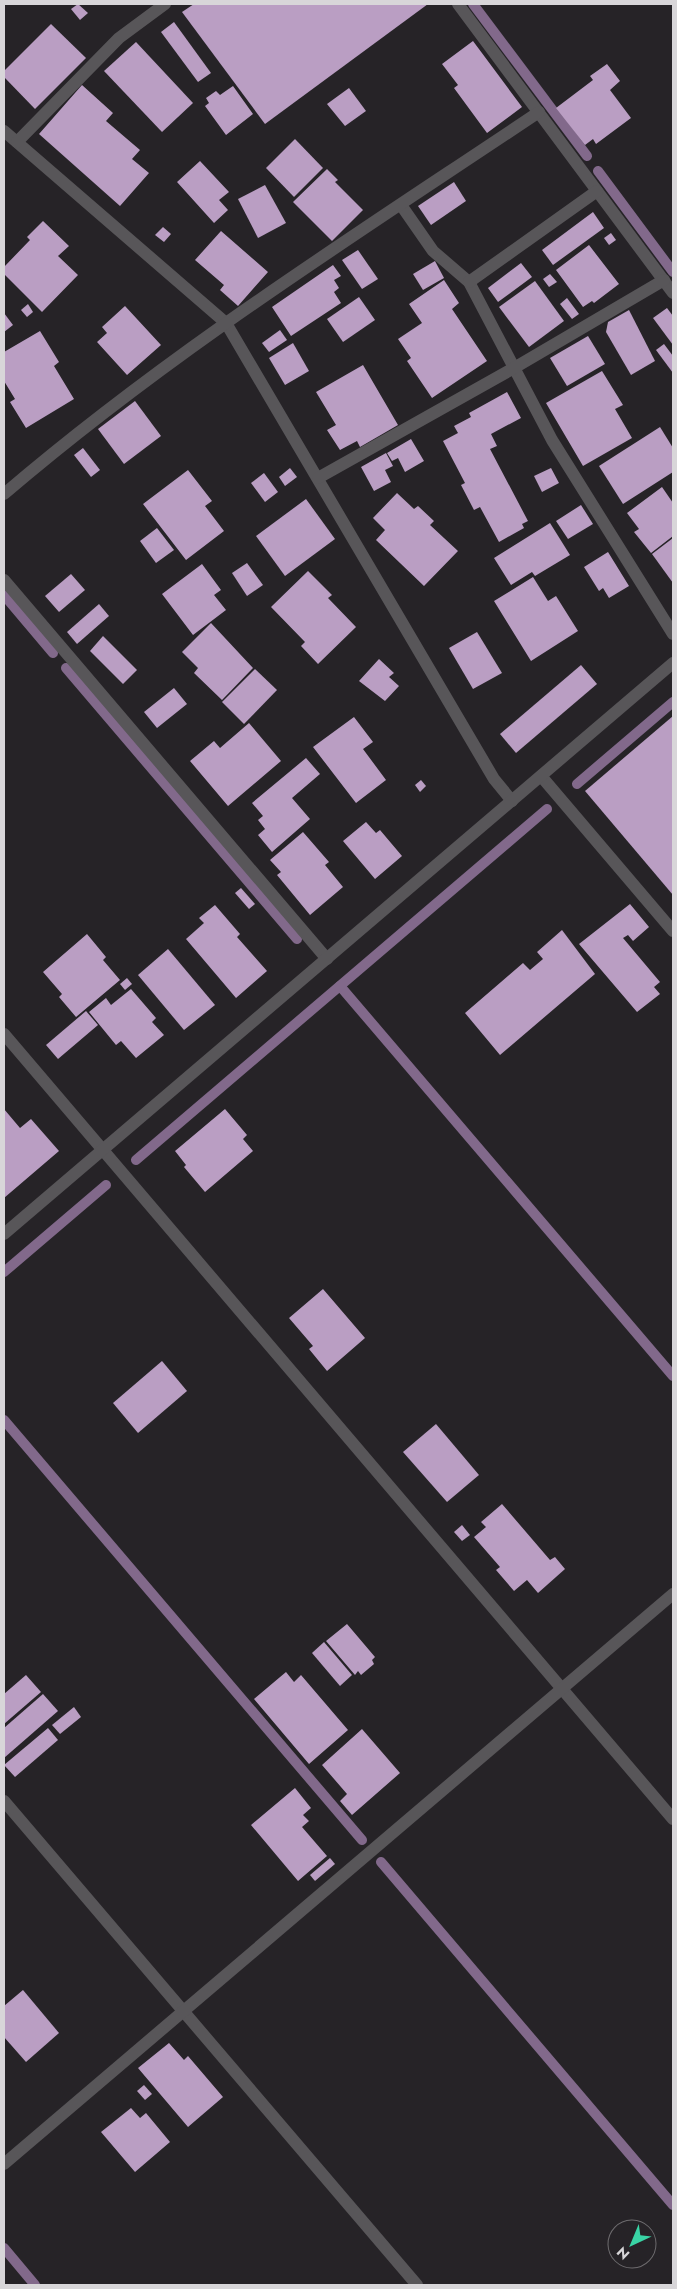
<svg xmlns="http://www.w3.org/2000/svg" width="677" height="2289" viewBox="0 0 677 2289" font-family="Jost,sans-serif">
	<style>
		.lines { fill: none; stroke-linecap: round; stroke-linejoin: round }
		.stream { stroke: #82698b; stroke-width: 10 }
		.building { fill: #ba9ec3 }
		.minor { stroke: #585659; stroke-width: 12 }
		.tertiary { stroke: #585659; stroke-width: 12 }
	</style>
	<rect width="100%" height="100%" fill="#262327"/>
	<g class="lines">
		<!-- stream -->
		<g class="stream">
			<path d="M473 4 587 156"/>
			<path d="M598 171 673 272"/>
			<path d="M4 595 53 653"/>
			<path d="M66 668 297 939"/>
			<path d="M577 784 673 702"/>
			<path d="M340 986 673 1376"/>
			<path d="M136 1160 547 809"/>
			<path d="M4 1272 106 1185"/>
			<path d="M4 1420 362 1840"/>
			<path d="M381 1862 673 2205"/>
			<path d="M4 2248 35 2285"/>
		</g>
	</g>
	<!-- building -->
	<g class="building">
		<path d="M78 4 88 13 80 20 71 9Z"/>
		<path d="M194 4H428L265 124 182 12Z"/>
		<path d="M174 22 211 73 198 82 161 32Z"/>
		<path d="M51 24 86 58 35 109 4 77V71Z"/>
		<path d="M473 41 522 107 487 133 454 88 458 85 442 64Z"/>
		<path d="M136 42 193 103 162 132 104 71Z"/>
		<path d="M607 64 620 81 610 90 631 118 596 144 593 139 585 145 556 108 593 80 590 76Z"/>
		<path d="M82 85 113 113 106 121 140 150 132 159 149 173 120 206 39 134Z"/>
		<path d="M233 86 253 114 226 135 205 106 209 103 206 98 216 91 220 95Z"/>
		<path d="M349 88 366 111 345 126 327 104Z"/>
		<path d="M295 139 323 168 294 197 266 168Z"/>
		<path d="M200 161 229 192 219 200 228 210 214 223 177 182Z"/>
		<path d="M327 169 338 180 335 182 363 210 332 241 293 202Z"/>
		<path d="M454 182 466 201 431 225 418 206Z"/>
		<path d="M265 185 286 223 258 238 238 199Z"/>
		<path d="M593 212 604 228 553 265 542 250Z"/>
		<path d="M43 221 69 246 58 256 78 275 42 312 4 274V267L30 240 27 237Z"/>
		<path d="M163 227 171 234 164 242 155 235Z"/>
		<path d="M221 231 268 272 238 306 220 290 224 285 195 260Z"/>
		<path d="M611 233 616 240 609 245 604 238Z"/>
		<path d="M589 245 619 284 594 303 592 301 583 307 556 270Z"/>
		<path d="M358 250 378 279 362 289 342 260Z"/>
		<path d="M435 261 444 278 423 290 413 274Z"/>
		<path d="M521 263 532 277 498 302 488 288Z"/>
		<path d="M333 265 341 276 334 280 339 288 334 292 341 303 291 336 272 307Z"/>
		<path d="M550 274 557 282 549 287 543 279Z"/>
		<path d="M444 280 459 303 452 309 487 361 432 398 407 361 411 358 398 339 422 323 409 304Z"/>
		<path d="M535 281 564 321 529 347 499 307Z"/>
		<path d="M359 297 375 320 343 342 327 319Z"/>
		<path d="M567 298 579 314 572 319 560 304Z"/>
		<path d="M28 304 33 312 27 317 21 310Z"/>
		<path d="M125 306 161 345 127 375 97 342 107 333 102 327Z"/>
		<path d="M667 308 673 316V345L653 318Z"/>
		<path d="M629 310 655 361 631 375 606 332 608 322Z"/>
		<path d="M4 313 13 325 4 332Z"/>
		<path d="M280 330 287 340 269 352 262 343Z"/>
		<path d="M40 331 59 362 54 366 74 399 26 428 10 402 15 399 4 381V352Z"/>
		<path d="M588 336 605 364 567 386 550 358Z"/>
		<path d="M293 343 309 371 285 385 269 358Z"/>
		<path d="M664 344 673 356V373L656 350Z"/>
		<path d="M363 365 398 425 360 447 357 441 340 450 327 430 336 425 316 392Z"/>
		<path d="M602 371 623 405 615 409 632 438 583 466 546 403Z"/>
		<path d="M507 392 521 418 491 434 497 446 490 449 528 521 522 524 524 528 499 542 480 507 474 510 461 485 465 483 443 441 458 433 454 426 471 417 469 413Z"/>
		<path d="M135 401 161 436 124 464 98 429Z"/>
		<path d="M660 427 673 448V472L623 504 599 466Z"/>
		<path d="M411 439 424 461 405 472 398 458 392 461 387 453Z"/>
		<path d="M83 448 100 470 91 477 74 455Z"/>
		<path d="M386 453 393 466 385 470 391 482 374 491 361 467Z"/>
		<path d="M290 468 297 477 285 486 279 477Z"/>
		<path d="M551 468 559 483 542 492 534 476Z"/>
		<path d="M188 470 212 501 205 506 224 531 186 560 143 504Z"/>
		<path d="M264 473 278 492 265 502 251 483Z"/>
		<path d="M662 487 673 503V536L651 553 634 532 639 529 627 513Z"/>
		<path d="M397 493 414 509 418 506 434 521 430 525 458 551 424 586 376 540 385 530 373 518Z"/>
		<path d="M306 499 335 539 285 576 256 536Z"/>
		<path d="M581 505 593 524 568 539 556 521Z"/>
		<path d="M550 523 570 555 535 576 532 572 511 585 494 558Z"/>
		<path d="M157 528 174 550 156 563 140 541Z"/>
		<path d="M673 538V583L652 554Z"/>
		<path d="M608 552 629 586 609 598 603 588 599 591 584 567Z"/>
		<path d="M247 563 263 585 247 596 232 573Z"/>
		<path d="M202 564 221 590 214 595 226 610 193 635 162 594Z"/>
		<path d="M308 571 332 595 328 598 356 627 318 664 301 646 305 642 271 607Z"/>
		<path d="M71 574 85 590 59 612 45 596Z"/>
		<path d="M533 577 548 601 556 596 578 631 531 661 494 601Z"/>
		<path d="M99 604 109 616 77 644 67 632Z"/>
		<path d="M211 623 253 668 222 700 194 673 198 668 182 652Z"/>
		<path d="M477 632 502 673 473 689 449 648Z"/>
		<path d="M103 636 137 670 123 684 90 651Z"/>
		<path d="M379 659 394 673 389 677 399 686 385 701 359 681Z"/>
		<path d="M581 665 597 684 516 753 500 734Z"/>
		<path d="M255 669 277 690 244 724 222 702Z"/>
		<path d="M174 688 187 704 157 728 144 712Z"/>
		<path d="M673 716V895L585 791Z"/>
		<path d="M354 717 373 742 363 749 386 780 356 803 313 747Z"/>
		<path d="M249 723 281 761 228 806 190 761 214 741 220 748Z"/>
		<path d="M306 758 320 774 292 798 310 819 272 852 258 835 265 829 258 820 263 816 252 803Z"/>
		<path d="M421 780 426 786 420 792 415 785Z"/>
		<path d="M366 822 376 833 380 830 402 856 375 879 343 841Z"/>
		<path d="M303 832 329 862 325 865 343 887 310 915 277 875 281 872 270 860Z"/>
		<path d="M241 888 255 904 249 909 235 893Z"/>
		<path d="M630 904 649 927 633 941 628 935 623 938 660 982 654 987 660 994 637 1012 579 944Z"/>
		<path d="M215 905 240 934 237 937 267 971 236 998 186 939 204 923 199 918Z"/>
		<path d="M562 930 595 974 500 1055 465 1013 523 963 530 970 543 959 537 952Z"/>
		<path d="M87 934 106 957 103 960 120 980 76 1017 59 997 62 994 43 972Z"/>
		<path d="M168 949 215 1005 184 1030 138 975Z"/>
		<path d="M127 978 132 984 125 990 120 984Z"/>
		<path d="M131 989 156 1018 152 1022 164 1035 136 1058 121 1041 116 1045 89 1012 106 998 111 1005Z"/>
		<path d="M86 1011 98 1025 58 1059 46 1045Z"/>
		<path d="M4 1109 20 1128 31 1119 59 1151 4 1198Z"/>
		<path d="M225 1109 247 1135 243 1139 253 1151 205 1192 184 1167 186 1165 175 1151Z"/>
		<path d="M323 1289 365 1338 327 1371 309 1349 313 1346 289 1318Z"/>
		<path d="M162 1361 187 1391 138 1433 113 1403Z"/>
		<path d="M436 1424 479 1475 447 1502 403 1452Z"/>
		<path d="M502 1504 550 1560 555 1557 565 1569 538 1593 527 1580 514 1591 496 1570 500 1567 474 1537 486 1527 481 1522Z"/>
		<path d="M462 1525 470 1535 462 1541 454 1532Z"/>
		<path d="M347 1624 375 1657 372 1660 374 1664 361 1675 358 1671 355 1675 326 1641Z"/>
		<path d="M324 1642 352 1675 340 1686 312 1653Z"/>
		<path d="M286 1672 294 1682 301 1675 348 1730 309 1764 254 1699Z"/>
		<path d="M26 1675 41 1692 4 1724V1694Z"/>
		<path d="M43 1694 58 1711 4 1758V1728Z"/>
		<path d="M74 1707 81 1717 60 1734 52 1725Z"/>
		<path d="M48 1728 58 1740 15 1777 4 1765Z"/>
		<path d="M362 1729 400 1773 352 1815 340 1801 347 1794 322 1765Z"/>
		<path d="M295 1788 311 1808 303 1815 309 1821 302 1827 327 1856 298 1881 251 1825Z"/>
		<path d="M330 1858 335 1864 315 1881 310 1875Z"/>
		<path d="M23 1990 59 2033 26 2062 4 2037V2006Z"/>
		<path d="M169 2043 184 2060 188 2056 223 2097 188 2127 138 2068Z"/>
		<path d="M144 2085 152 2094 145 2100 137 2091Z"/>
		<path d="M131 2108 140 2118 146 2113 170 2142 135 2172 101 2132Z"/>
	</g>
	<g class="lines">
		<!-- minor -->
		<g class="minor">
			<path d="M458 4 673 293"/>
			<path d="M4 131 226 323 494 779 512 801"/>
			<path d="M17 142 119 38 165 4"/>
			<path d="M401 205 433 251 469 282 552 440 673 634"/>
			<path d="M469 282 597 191"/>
			<path d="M318 478 514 368 664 280"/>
			<path d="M4 494C171 351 357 234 539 112"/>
			<path d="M4 580 327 959"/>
			<path d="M541 776 673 931"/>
			<path d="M4 1034 673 1819"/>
			<path d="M4 1801 417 2285"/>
			<path d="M4 2164 673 1594"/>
		</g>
		<!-- tertiary -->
		<path class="tertiary" d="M4 1234 673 663"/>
	</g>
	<!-- border -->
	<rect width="677" height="2289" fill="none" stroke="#d8d6d9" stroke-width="10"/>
	<!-- north arrow -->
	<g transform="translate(632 2244) rotate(224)"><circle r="24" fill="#262327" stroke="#6d6b6e"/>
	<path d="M0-4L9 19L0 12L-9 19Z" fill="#39d4a5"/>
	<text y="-8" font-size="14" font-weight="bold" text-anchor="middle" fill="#d8d6d9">N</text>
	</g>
</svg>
